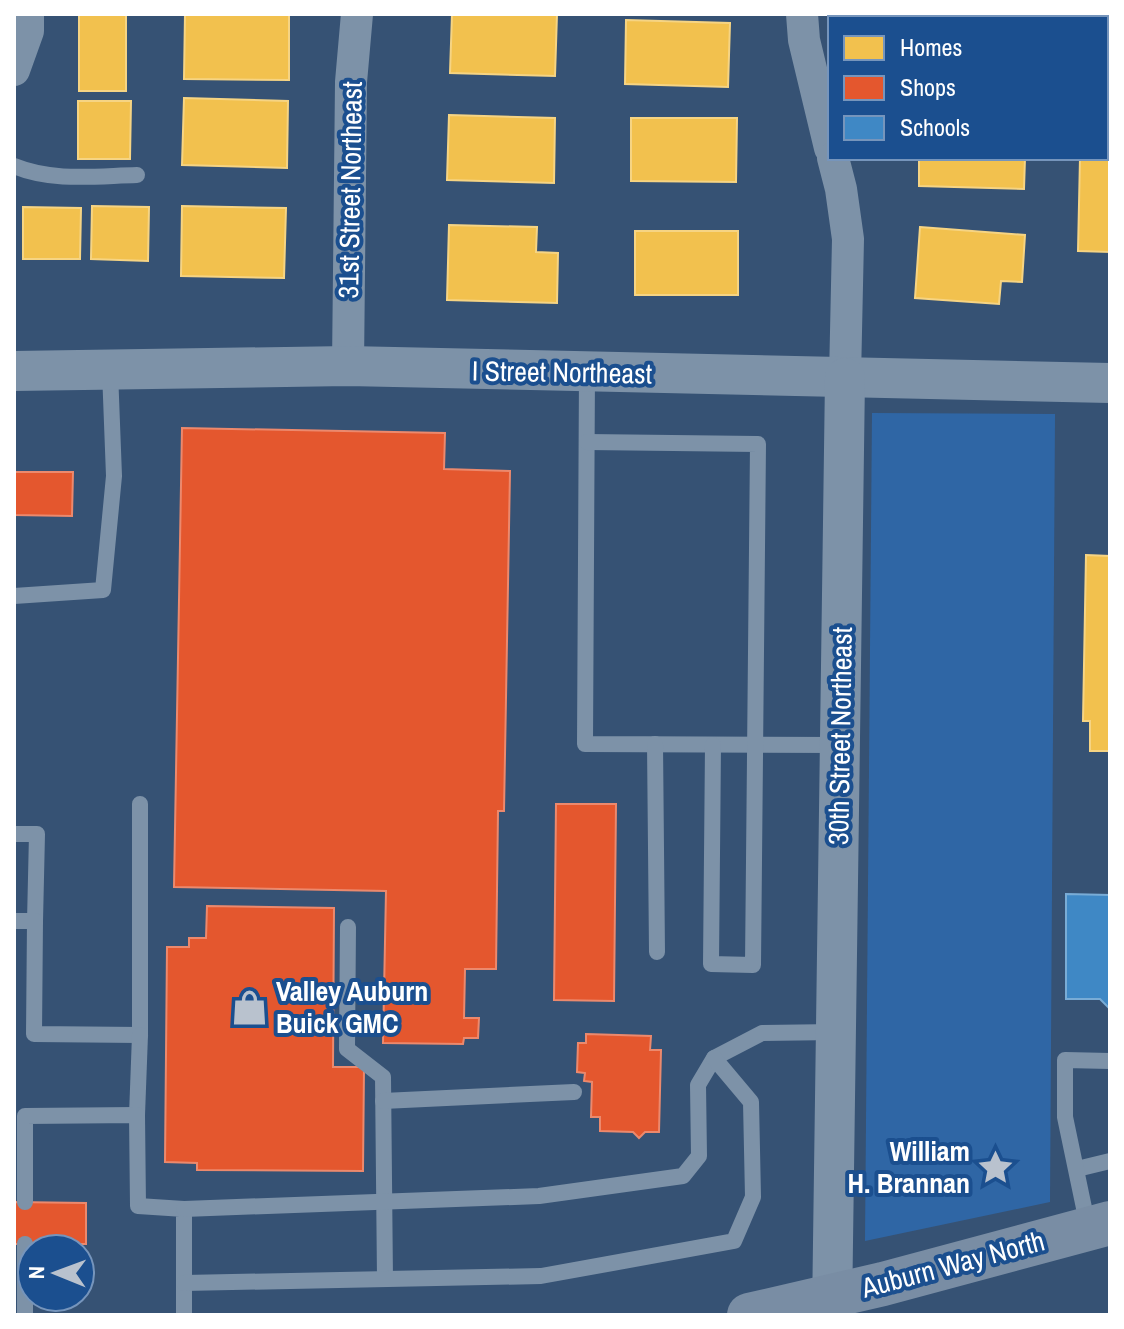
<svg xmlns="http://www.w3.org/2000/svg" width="1124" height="1329" viewBox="0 0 1124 1329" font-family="'Archivo Narrow',sans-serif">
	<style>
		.green { fill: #2f66a5 }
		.homes { fill: #f2c14e; stroke: #f6d483; stroke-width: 2 }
		.shops { fill: #e4572e; stroke: #ec896d; stroke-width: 2 }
		.schools { fill: #3f88c5; stroke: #79acd6; stroke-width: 2 }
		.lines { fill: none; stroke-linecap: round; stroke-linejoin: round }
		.service { stroke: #7d92a8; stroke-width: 16 }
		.minor { stroke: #7d92a8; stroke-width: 32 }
		.tertiary { stroke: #7d92a8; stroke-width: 40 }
		.secondary { stroke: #798da4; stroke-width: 44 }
		.labels { text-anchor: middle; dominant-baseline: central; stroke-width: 8; stroke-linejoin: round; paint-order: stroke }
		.street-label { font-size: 28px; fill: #fff; stroke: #1b4f8f }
		.poi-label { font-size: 28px; font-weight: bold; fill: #fff; stroke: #1b4f8f; text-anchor: start }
	</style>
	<rect width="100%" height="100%" fill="#365274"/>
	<!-- green -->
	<path class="green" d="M872 413 1055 414 1050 1202 865 1241Z"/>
	<!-- homes -->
	<g class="homes">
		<rect x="79" y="14" width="47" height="77"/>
		<path d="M185 14 289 15V80L184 79Z"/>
		<path d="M452 14H557L555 76 450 73Z"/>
		<path d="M922 14H970L1026 16V18H922Z"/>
		<path d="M1080 14H1110V37H1106V18H1080Z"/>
		<path d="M626 20 730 23 728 87 625 84Z"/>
		<path d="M184 98 288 101 287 168 182 165Z"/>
		<path d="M78 101H131L130 159H78Z"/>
		<path d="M449 115 555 118 554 183 447 180Z"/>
		<path d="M631 118H737L736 182 631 181Z"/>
		<path d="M1106 156H1110V252L1078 251 1080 158Z"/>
		<path d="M919 158H1025L1024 189 919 186Z"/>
		<path d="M92 206 149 207 148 261 91 259Z"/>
		<path d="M182 206 286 208 284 278 181 276Z"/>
		<path d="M23 207 81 208 80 259H23Z"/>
		<path d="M449 225 537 227 536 252 558 253 557 303 447 300Z"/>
		<path d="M920 227 1025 235 1022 282 1001 281 999 304 915 298Z"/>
		<rect x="635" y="231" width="103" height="64"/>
		<path d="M1086 555 1110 556V751H1090V721H1083Z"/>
	</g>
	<!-- shops -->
	<g class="shops">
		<path d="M182 428 445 433 444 469 510 471 504 811H498L496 969H465L464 1018H479L478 1038H464L463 1044 383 1043 386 891 174 887Z"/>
		<path d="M14 472H73L72 516 14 515Z"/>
		<path d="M556 804H616L614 1001 554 1000Z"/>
		<path d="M207 906 334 908 333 1067H364L363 1171 197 1170V1163L165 1162 167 947H189V938H206Z"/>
		<path d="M586 1034 651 1036 650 1050H661L659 1132H645L639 1138 633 1132 600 1131V1117H591L592 1082 584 1081 585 1073 577 1072 578 1043H586Z"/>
		<path d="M14 1202 86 1203V1244H14Z"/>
	</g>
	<!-- schools -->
	<path class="schools" d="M1066 894 1110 895V1009L1100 999H1066Z"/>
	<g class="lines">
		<!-- service -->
		<g class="service">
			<path d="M14 166C53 182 95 176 137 175"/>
			<path d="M587 372 585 744 840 745"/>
			<path d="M587 442 758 444 753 965 711 964 713 745"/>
			<path d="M14 596 103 590 114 476 110 371"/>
			<path d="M655 744 657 952"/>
			<path d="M14 834H37L35 921"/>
			<path d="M14 921H35L34 1034 140 1035V804"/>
			<path d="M348 927 347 1049 383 1077 385 1279"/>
			<path d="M383 1101 574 1092"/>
			<path d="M137 1115 140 1035"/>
			<path d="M1077 1169 1110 1161"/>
			<path d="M25 1202V1116L137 1115 138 1206 184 1209V1315"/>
			<path d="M184 1209 539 1196 683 1176 699 1156 698 1085 714 1058 762 1033 836 1032"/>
			<path d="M1088 1227 1065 1117V1060L1110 1061"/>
			<path d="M25 1244V1315"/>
			<path d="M184 1283 541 1276 734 1241 753 1197 751 1102 714 1058"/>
		</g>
		<!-- minor -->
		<g class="minor">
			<path d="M802 14 804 40 830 148"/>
			<path d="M14 70 28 31V14"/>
			<path d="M833 158 841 189 848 239 845 378"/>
			<path d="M348 366 351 82 357 14"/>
		</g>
		<!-- tertiary -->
		<g class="tertiary">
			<path d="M14 371 348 366 1110 383"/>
			<path d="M832 1315 845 378"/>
		</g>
		<!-- secondary -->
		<path class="secondary" d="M749 1315 883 1284 1110 1223"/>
	</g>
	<!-- icons -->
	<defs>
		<symbol id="shop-bare" viewBox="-9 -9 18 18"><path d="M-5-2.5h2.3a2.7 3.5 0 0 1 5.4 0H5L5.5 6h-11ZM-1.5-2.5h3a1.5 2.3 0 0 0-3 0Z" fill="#b9c2ce" stroke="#1b4f8f" stroke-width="2.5" paint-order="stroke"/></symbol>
		<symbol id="sight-bare" viewBox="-9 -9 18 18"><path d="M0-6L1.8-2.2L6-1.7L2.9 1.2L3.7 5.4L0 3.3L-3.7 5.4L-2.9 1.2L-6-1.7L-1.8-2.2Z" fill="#b9c2ce" stroke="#1b4f8f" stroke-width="2.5" paint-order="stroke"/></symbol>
	</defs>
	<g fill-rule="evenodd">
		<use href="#shop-bare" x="224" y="982" width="51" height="51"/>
		<use href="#sight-bare" x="970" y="1142" width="51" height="51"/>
	</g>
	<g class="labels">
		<!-- street labels -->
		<g class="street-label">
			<text transform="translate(350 190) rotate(-89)">31st Street Northeast</text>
			<text transform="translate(562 372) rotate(1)">I Street Northeast</text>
			<text transform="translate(840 736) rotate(-89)">30th Street Northeast</text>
			<text transform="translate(953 1264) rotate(-15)">Auburn Way North</text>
		</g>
		<!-- poi labels -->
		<g class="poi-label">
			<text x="276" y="991">Valley Auburn<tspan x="276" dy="32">Buick GMC</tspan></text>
			<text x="970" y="1151" text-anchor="end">William<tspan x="970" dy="32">H. Brannan</tspan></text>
		</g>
	</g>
	<!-- border -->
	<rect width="1124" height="1329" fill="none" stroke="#ffffff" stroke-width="32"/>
	<!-- legend -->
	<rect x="828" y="16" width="280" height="144" fill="#1b4f8f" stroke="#7695bc" stroke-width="2"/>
	<rect x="844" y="36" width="40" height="24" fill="#f2c14e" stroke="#7695bc" stroke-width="2"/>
	<text x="900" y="56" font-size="24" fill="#ffffff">Homes</text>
	<rect x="844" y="76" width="40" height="24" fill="#e4572e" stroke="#7695bc" stroke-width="2"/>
	<text x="900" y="96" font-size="24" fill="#ffffff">Shops</text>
	<rect x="844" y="116" width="40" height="24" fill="#3f88c5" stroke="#7695bc" stroke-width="2"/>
	<text x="900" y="136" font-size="24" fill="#ffffff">Schools</text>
	<!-- north arrow -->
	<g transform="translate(56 1273) rotate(271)"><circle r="38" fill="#1b4f8f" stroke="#7695bc" stroke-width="2"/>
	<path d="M0-6L14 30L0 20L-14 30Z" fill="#b9c2ce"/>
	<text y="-12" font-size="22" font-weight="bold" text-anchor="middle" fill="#ffffff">N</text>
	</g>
</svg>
